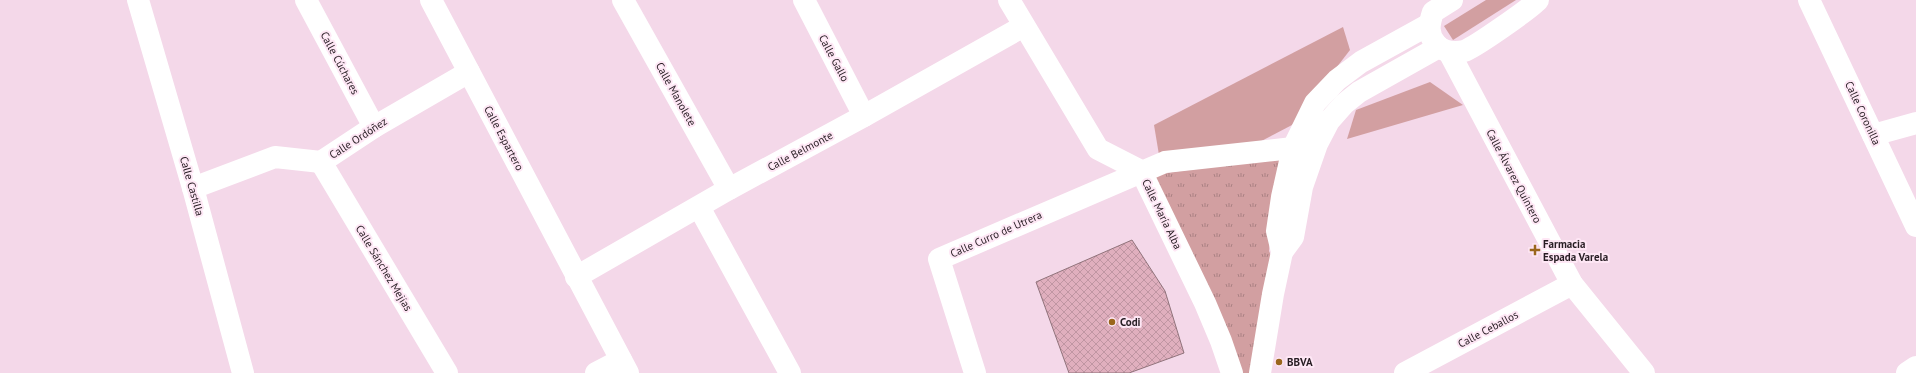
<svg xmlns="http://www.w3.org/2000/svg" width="1916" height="373" viewBox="0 0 1916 373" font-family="'PT Sans',sans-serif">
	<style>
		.grass { fill: url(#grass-tufts) }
		.garden { fill: #d29fa1 }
		.building { fill: url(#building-cross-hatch); stroke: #90737b }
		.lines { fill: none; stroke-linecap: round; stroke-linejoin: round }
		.minor { stroke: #fff; stroke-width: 22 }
		.poi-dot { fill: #9a661c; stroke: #fee7f5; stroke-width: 1.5 }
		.labels { text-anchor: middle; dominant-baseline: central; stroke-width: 4; stroke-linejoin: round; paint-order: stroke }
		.street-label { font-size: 11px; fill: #271d23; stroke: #fee7f5 }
		.poi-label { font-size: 11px; font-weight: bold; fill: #271d23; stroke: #fee7f5; text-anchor: start }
	</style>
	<defs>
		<pattern id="grass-tufts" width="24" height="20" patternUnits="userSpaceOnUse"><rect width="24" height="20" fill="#d29fa1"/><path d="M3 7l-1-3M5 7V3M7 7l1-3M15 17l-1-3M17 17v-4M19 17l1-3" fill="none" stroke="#aa8183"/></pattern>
		<pattern id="building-cross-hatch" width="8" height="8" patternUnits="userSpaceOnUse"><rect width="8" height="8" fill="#e0afbe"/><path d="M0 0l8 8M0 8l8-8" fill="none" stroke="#c096a3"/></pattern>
	</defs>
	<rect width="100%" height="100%" fill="#f4d8e9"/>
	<!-- grass -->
	<path class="grass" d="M1280 158 1269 251 1273 260 1256 373H1238L1149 175Z"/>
	<!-- garden -->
	<g class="garden">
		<path d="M1486 0H1516L1453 40 1444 26Z"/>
		<path d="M1343 27 1350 50 1292 125 1248 148 1160 161 1154 125Z"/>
		<path d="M1430 82 1463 105 1347 139 1356 110Z"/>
	</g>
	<!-- building -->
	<path class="building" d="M1132 240 1165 291 1184 353 1129 373H1069L1036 282Z"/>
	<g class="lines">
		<!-- minor -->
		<g class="minor">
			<path d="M138 0 193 188 243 373"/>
			<path d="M306 0 374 127"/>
			<path d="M431 0 628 373"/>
			<path d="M623 0 729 189"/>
			<path d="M804 0 864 116"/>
			<path d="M1009 0 1098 149 1141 171 1205 303 1221 341 1232 373"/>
			<path d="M1452 0 1433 12C1429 24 1427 34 1436 44 1443 52 1454 53 1464 51 1474 48 1531 8 1538 0"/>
			<path d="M1809 0 1916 226"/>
			<path d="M1449 52 1572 284 1644 373"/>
			<path d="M1873 135 1916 123"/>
			<path d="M321 162 447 373"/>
			<path d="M193 188 275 157 321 162 374 127 469 72"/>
			<path d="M699 207 790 373"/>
			<path d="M1282 252 1293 237 1302 187 1317 144 1329 121 1344 104 1359 92 1439 47"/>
			<path d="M576 277 729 189 864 116 1024 26"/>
			<path d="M596 373 621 360"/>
			<path d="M975 373 939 259 1165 162 1293 148"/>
			<path d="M1260 373 1273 294 1282 252 1277 231 1282 197 1293 148 1315 103 1337 80 1361 62 1428 25"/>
			<path d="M1405 373 1572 284"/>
			<path d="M1907 373 1916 367"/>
		</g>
	</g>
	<!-- markers -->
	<g class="poi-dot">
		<path d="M1533 244h4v4h4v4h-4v4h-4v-4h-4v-4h4z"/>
		<circle cx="1112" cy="322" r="4"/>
		<circle cx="1279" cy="362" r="4"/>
	</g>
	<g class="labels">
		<!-- street labels -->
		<g class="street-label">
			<text transform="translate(834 58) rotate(62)">Calle Gallo</text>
			<text transform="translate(340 63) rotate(62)">Calle Cúchares</text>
			<text transform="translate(676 94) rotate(61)">Calle Manolete</text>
			<text transform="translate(1863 113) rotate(65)">Calle Coronilla</text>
			<text transform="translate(358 138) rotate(-33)">Calle Ordóñez</text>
			<text transform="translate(504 138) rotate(62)">Calle Espartero</text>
			<text transform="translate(800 151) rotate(-28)">Calle Belmonte</text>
			<text transform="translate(1514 176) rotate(62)">Calle Álvarez Quintero</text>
			<text transform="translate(192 186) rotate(74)">Calle Castilla</text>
			<text transform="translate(1162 214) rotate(64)">Calle María Alba</text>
			<text transform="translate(996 234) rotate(-24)">Calle Curro de Utrera</text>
			<text transform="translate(384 268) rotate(59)">Calle Sánchez Mejías</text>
			<text transform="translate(1488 329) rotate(-28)">Calle Ceballos</text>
		</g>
		<!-- poi labels -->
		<g class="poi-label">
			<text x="1543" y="244">Farmacia<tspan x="1543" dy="13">Espada Varela</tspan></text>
			<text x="1120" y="322">Codi</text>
			<text x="1287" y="362">BBVA</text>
		</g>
	</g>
</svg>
